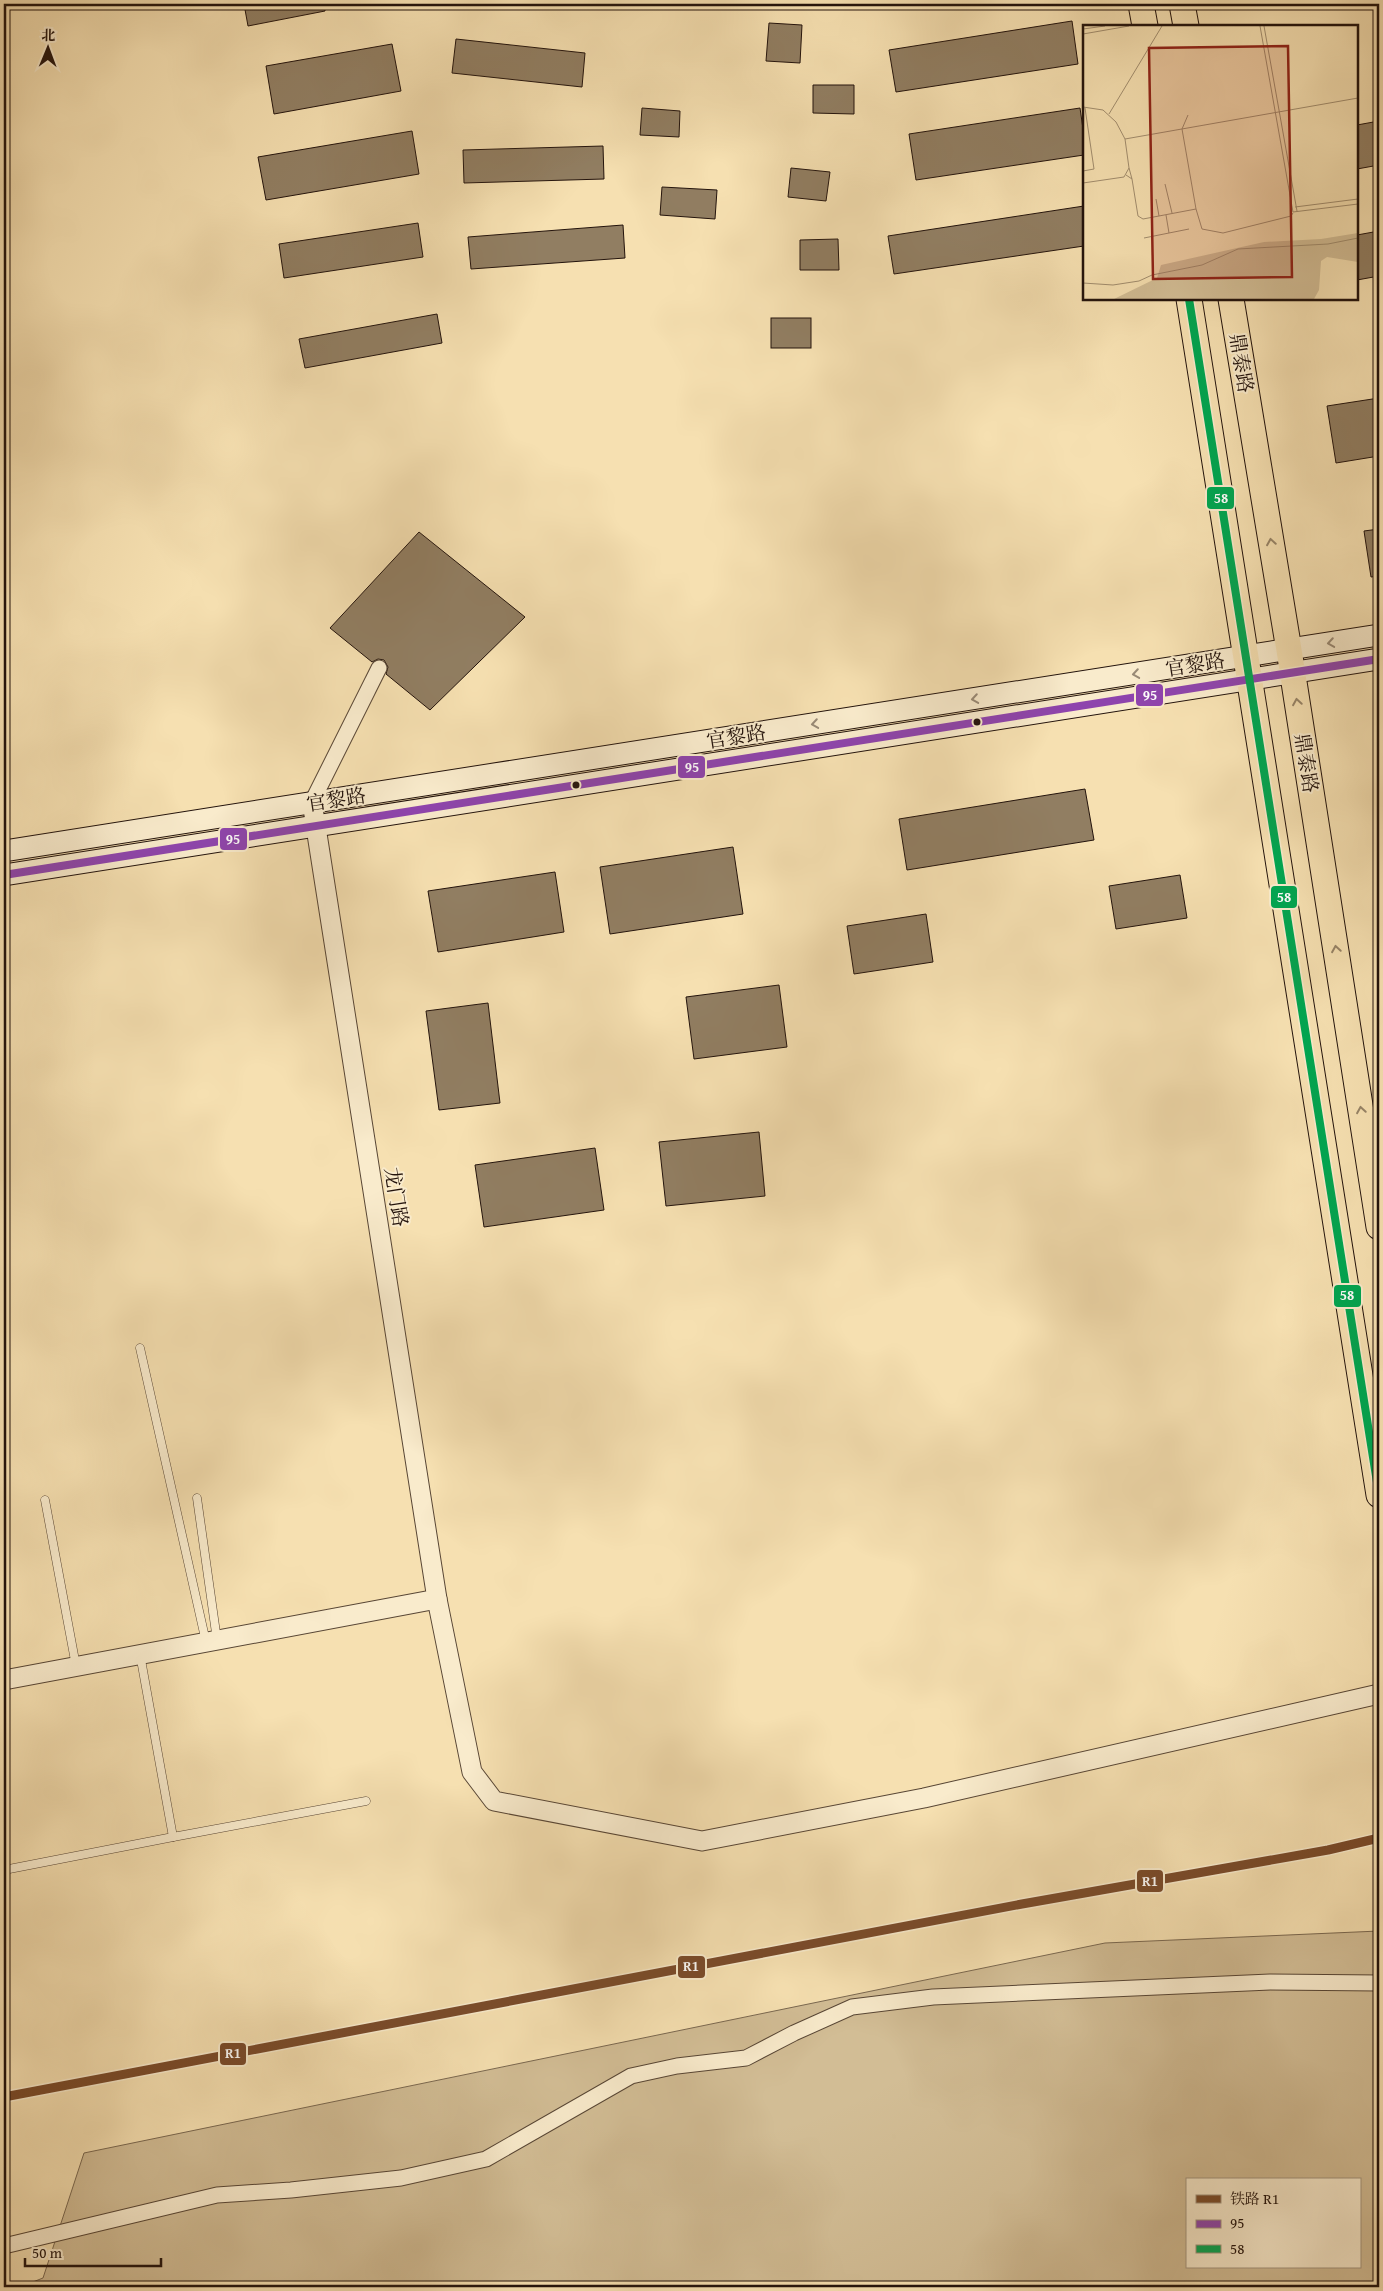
<svg xmlns="http://www.w3.org/2000/svg" width="1383" height="2291" viewBox="0 0 1383 2291" font-family="'Gentium Book Plus','Noto Serif SC',serif">
	<style>
		.green { fill: #d2bd95; stroke: #7a6850; fill-rule: evenodd }
		.building { fill: #917e62; stroke: #23130c }
		.lines { fill: none; stroke-linecap: round; stroke-linejoin: round }
		.service-casing { stroke: #584635; stroke-width: 9 }
		.minor-casing { stroke: #584635; stroke-width: 17 }
		.tertiary-casing { stroke: #584635; stroke-width: 21 }
		.secondary-casing { stroke: #23130c; stroke-width: 23 }
		.trunk-casing { stroke: #23130c; stroke-width: 27 }
		.service { stroke: #f9ebcc; stroke-width: 8 }
		.minor { stroke: #f9ebcc; stroke-width: 15 }
		.tertiary { stroke: #f9ebcc; stroke-width: 19 }
		.secondary { stroke: #f9ebcc; stroke-width: 21 }
		.trunk { stroke: #f6e0b1; stroke-width: 25 }
		.bus-1-casing { stroke: #f9ebcc; stroke-width: 11 }
		.bus-2-casing { stroke: #f9ebcc; stroke-width: 11 }
		.bus-1 { stroke: #8e44ad; stroke-width: 8 }
		.bus-2 { stroke: #00a651; stroke-width: 8 }
		.rail-1-casing { stroke: #f9ebcc; stroke-width: 12 }
		.rail-1 { stroke: #7a4b2a; stroke-width: 9 }
		.oneway { stroke: #978467 }
		.oneway2 { stroke: #998a76 }
		.bus-dot { fill: #23130c; stroke: #f9ebcc; stroke-width: 2 }
		.labels { text-anchor: middle; dominant-baseline: central; stroke-width: 4; stroke-linejoin: round; paint-order: stroke }
		.street-label { font-size: 20px; fill: #23130c; stroke: #f9ebcc }
		.inset-road { fill: none; stroke: #a28e6f; stroke-width: 1 }
		.view { fill: #8f2418; fill-opacity: 0.15; stroke: #8f2418; stroke-width: 2.5 }
		.inset-edge { fill: none; stroke: #23130c; stroke-width: 2.5 }
		.line-badge { stroke: #f9ebcc; stroke-width: 2 }
		.badge-label { font-size: 14px; text-anchor: middle; font-weight: bold; fill: #fff }
	</style>
	<rect width="100%" height="100%" fill="#f6e0b1"/>
	<filter id="stains"><feTurbulence type="fractalNoise" baseFrequency=".004" numOctaves="4"/><feColorMatrix values="0 0 0 0 .2 0 0 0 0 .09 0 0 0 0 .02 0 0 0 .5 -.17"/></filter>
	<radialGradient id="worn" r=".72"><stop offset=".6" stop-color="#630" stop-opacity="0"/><stop offset="1" stop-color="#630" stop-opacity=".3"/></radialGradient>
	<!-- green -->
	<path class="green" d="M1379 1931V2287H20L43 2278 84 2153 1105 1943ZM1187 2180H1359V2267H1187Z"/>
	<!-- building -->
	<g class="building">
		<path d="M244 4H325V11L248 26Z"/>
		<path d="M1072 21 1078 64 896 92 889 50Z"/>
		<path d="M769 23 802 25 800 63 766 61Z"/>
		<path d="M456 39 585 53 582 87 452 73Z"/>
		<path d="M392 44 401 91 274 114 266 66Z"/>
		<path d="M813 85H854V114L813 113Z"/>
		<path d="M642 108 680 111 679 137 640 135Z"/>
		<path d="M1080 108 1084 136V155L916 180 909 134Z"/>
		<path d="M1379 121V165L1357 169V125Z"/>
		<path d="M412 131 419 174 266 200 258 157Z"/>
		<path d="M603 146 604 179 464 183 463 150Z"/>
		<path d="M791 168 830 172 826 201 788 197Z"/>
		<path d="M662 187 717 190 715 219 660 215Z"/>
		<path d="M1084 206V246L894 274 888 236Z"/>
		<path d="M418 223 423 257 284 278 279 244Z"/>
		<path d="M623 225 625 258 471 269 468 237Z"/>
		<path d="M1379 231V276L1357 280V235Z"/>
		<path d="M838 239 839 270H800V240Z"/>
		<path d="M437 314 442 343 305 368 299 339Z"/>
		<rect x="771" y="318" width="40" height="30"/>
		<path d="M1379 398V456L1336 463 1327 406Z"/>
		<path d="M1379 529V576L1371 577 1364 531Z"/>
		<path d="M419 532 525 617 430 710 386 674 388 667 384 660 378 659 372 662 330 628Z"/>
		<path d="M1085 789 1094 840 907 870 899 819Z"/>
		<path d="M733 847 743 914 610 934 600 867Z"/>
		<path d="M555 872 564 932 438 952 428 891Z"/>
		<path d="M1180 875 1187 918 1116 929 1109 886Z"/>
		<path d="M926 914 933 962 854 974 847 926Z"/>
		<path d="M779 985 787 1047 694 1059 686 997Z"/>
		<path d="M488 1003 500 1103 439 1110 426 1011Z"/>
		<path d="M759 1132 765 1196 666 1206 659 1142Z"/>
		<path d="M595 1148 604 1210 484 1227 475 1165Z"/>
	</g>
	<g class="lines">
		<defs>
			<g id="service">
				<path d="M140 1348 206 1642"/>
				<path d="M197 1498 217 1640"/>
				<path d="M45 1500 76 1666"/>
				<path d="M140 1654 173 1837 366 1801"/>
				<path d="M4 1870 173 1837"/>
			</g>
			<g id="minor">
				<path d="M312 802 379 668"/>
				<path d="M4 2246 217 2195 291 2190 401 2178 486 2159 631 2076 677 2066 746 2058 794 2033 852 2007 933 1997 1270 1982 1379 1983"/>
			</g>
			<g id="tertiary">
				<path d="M312 802 437 1599"/>
				<path d="M4 1680 437 1599 472 1772 494 1801 702 1841 924 1798 1379 1694"/>
			</g>
			<g id="secondary">
				<path d="M4 851 1379 635"/>
				<path d="M4 875 1379 659"/>
			</g>
			<g id="trunk">
				<path d="M1141 4 1145 26"/>
				<path d="M1182 4 1186 26"/>
				<path d="M1189 299 1379 1495"/>
				<path d="M1231 299 1289 650 1379 1227"/>
			</g>
		</defs>
		<!-- service casing -->
		<use href="#service" class="service-casing"/>
		<!-- minor casing -->
		<use href="#minor" class="minor-casing"/>
		<!-- tertiary casing -->
		<use href="#tertiary" class="tertiary-casing"/>
		<!-- secondary casing -->
		<use href="#secondary" class="secondary-casing"/>
		<!-- trunk casing -->
		<use href="#trunk" class="trunk-casing"/>
		<!-- service -->
		<use href="#service" class="service"/>
		<!-- minor -->
		<use href="#minor" class="minor"/>
		<!-- tertiary -->
		<use href="#tertiary" class="tertiary"/>
		<!-- secondary -->
		<use href="#secondary" class="secondary"/>
		<!-- trunk -->
		<use href="#trunk" class="trunk"/>
		<defs>
			<path id="bus-1" d="M4 875 1379 659"/>
			<path id="bus-2" d="M1189 299 1379 1495"/>
		</defs>
		<!-- bus-1 casing -->
		<use href="#bus-1" class="bus-1-casing"/>
		<!-- bus-2 casing -->
		<use href="#bus-2" class="bus-2-casing"/>
		<!-- bus-1 -->
		<use href="#bus-1" class="bus-1"/>
		<!-- bus-2 -->
		<use href="#bus-2" class="bus-2"/>
		<defs>
			<path id="rail-1" d="M4 2097 1022 1904 1328 1850 1379 1838"/>
		</defs>
		<!-- rail-1 casing -->
		<use href="#rail-1" class="rail-1-casing"/>
		<!-- rail-1 -->
		<use href="#rail-1" class="rail-1"/>
	</g>
	<!-- one-way arrows -->
	<defs><path id="oneway-chevron" d="M-2-3.5L2.5 0L-2 3.5" fill="none" stroke-width="1.6" stroke-linecap="round" stroke-linejoin="round" transform="scale(1.25)"/></defs>
	<g class="oneway">
		<use href="#oneway-chevron" transform="translate(1271 542) rotate(-99)"/>
		<use href="#oneway-chevron" transform="translate(1297 702) rotate(-99)"/>
		<use href="#oneway-chevron" transform="translate(1336 949) rotate(-99)"/>
		<use href="#oneway-chevron" transform="translate(1361 1110) rotate(-99)"/>
	</g>
	<g class="oneway2">
		<use href="#oneway-chevron" transform="translate(1331 643) rotate(171)"/>
		<use href="#oneway-chevron" transform="translate(1136 674) rotate(171)"/>
		<use href="#oneway-chevron" transform="translate(975 699) rotate(171)"/>
		<use href="#oneway-chevron" transform="translate(815 724) rotate(171)"/>
	</g>
	<!-- markers -->
	<g class="bus-dot">
		<circle cx="977" cy="722" r="4.5"/>
		<circle cx="576" cy="785" r="4.5"/>
	</g>
	<g class="labels">
		<!-- street labels -->
		<g class="street-label">
			<text transform="translate(1242 363) rotate(81)">鼎泰路</text>
			<text transform="translate(1195 664) rotate(-9)">官黎路</text>
			<text transform="translate(736 736) rotate(-9)">官黎路</text>
			<text transform="translate(1307 763) rotate(81)">鼎泰路</text>
			<text transform="translate(336 799) rotate(-9)">官黎路</text>
			<text transform="translate(397 1197) rotate(81)">龙门路</text>
		</g>
	</g>
	<!-- overview -->
	<g transform="translate(1083 25)">
		<rect width="275" height="275" fill="#f6e0b1"/>
		<path d="M275 208V237L244 232 238 236 236 265 231 274H31L74 253 78 240 181 217 238 214Z" fill="#d2bd95"/>
		<path class="inset-road" d="M177 1 210 187 275 179M181 1 214 186M0 4 22 1M0 9 46 1M0 82 20 85 33 97 42 114 46 143 41 152 0 158M26 89 79 1M105 90 99 104 113 184M42 114 275 73M0 146 11 144 2 83M43 150 49 154 46 143M49 154 55 191 60 194 113 184 119 204 140 208 208 191 210 188M82 159 89 188M73 174 76 191M212 182 275 174M83 190 86 208 106 204M61 213 86 208M0 258 30 260 56 256 69 250 119 240 155 224 245 219 275 213"/>
		<path class="view" d="M205 21 209 252 70 254 66 23Z"/>
		<rect width="275" height="275" class="inset-edge"/>
	</g>
	<g class="line-badge">
		<rect x="1206" y="486" width="29" height="24" rx="5" fill="#00a651"/>
		<rect x="1135" y="683" width="29" height="24" rx="5" fill="#8e44ad"/>
		<rect x="677" y="755" width="29" height="24" rx="5" fill="#8e44ad"/>
		<rect x="219" y="827" width="29" height="24" rx="5" fill="#8e44ad"/>
		<rect x="1270" y="885" width="28" height="24" rx="5" fill="#00a651"/>
		<rect x="1333" y="1284" width="29" height="24" rx="5" fill="#00a651"/>
		<rect x="1136" y="1869" width="28" height="24" rx="5" fill="#7a4b2a"/>
		<rect x="677" y="1955" width="29" height="24" rx="5" fill="#7a4b2a"/>
		<rect x="219" y="2042" width="28" height="24" rx="5" fill="#7a4b2a"/>
	</g>
	<g class="badge-label">
		<text x="1221" y="503">58</text>
		<text x="1150" y="700">95</text>
		<text x="692" y="772">95</text>
		<text x="233" y="844">95</text>
		<text x="1284" y="902">58</text>
		<text x="1347" y="1300">58</text>
		<text x="1150" y="1886">R1</text>
		<text x="691" y="1971">R1</text>
		<text x="233" y="2058">R1</text>
	</g>
	<!-- margin -->
	<rect width="1383" height="2291" fill="none" stroke="#f6e0b1" stroke-width="20"/>
	<rect x="5" y="5" width="1373" height="2281" fill="none" stroke="#23130c" stroke-width="2.5"/>
	<rect x="10" y="10" width="1363" height="2271" fill="none" stroke="#23130c"/>
	<!-- legend -->
	<rect x="1186" y="2178" width="175" height="90" fill="#f9ebcc" stroke="#a3957f"/>
	<rect x="1196" y="2195" width="25" height="8" fill="#7a4b2a" stroke="#a3957f"/>
	<text x="1230" y="2204" font-size="15" fill="#23130c">铁路 R1</text>
	<rect x="1196" y="2220" width="25" height="8" fill="#8e44ad" stroke="#a3957f"/>
	<text x="1230" y="2228" font-size="15" fill="#23130c">95</text>
	<rect x="1196" y="2245" width="25" height="8" fill="#00a651" stroke="#a3957f"/>
	<text x="1230" y="2254" font-size="15" fill="#23130c">58</text>
	<!-- north arrow -->
	<g transform="translate(48 48) rotate(1)" stroke="#f9ebcc" stroke-width="4" paint-order="stroke">
	<path d="M0-4L9 19L0 12L-9 19Z" fill="#23130c"/>
	<text y="-8" font-size="14" font-weight="bold" text-anchor="middle" fill="#23130c">北</text>
	</g>
	<!-- scale -->
	<path d="M25 2258v8h136v-8" fill="none" stroke="#23130c" stroke-width="2.5"/>
	<text x="32" y="2258" font-size="15" fill="#23130c" stroke="#f9ebcc" stroke-width="4" paint-order="stroke">50 m</text>
	<rect width="100%" height="100%" filter="url(#stains)"/>
	<rect width="100%" height="100%" fill="url(#worn)"/>
</svg>
